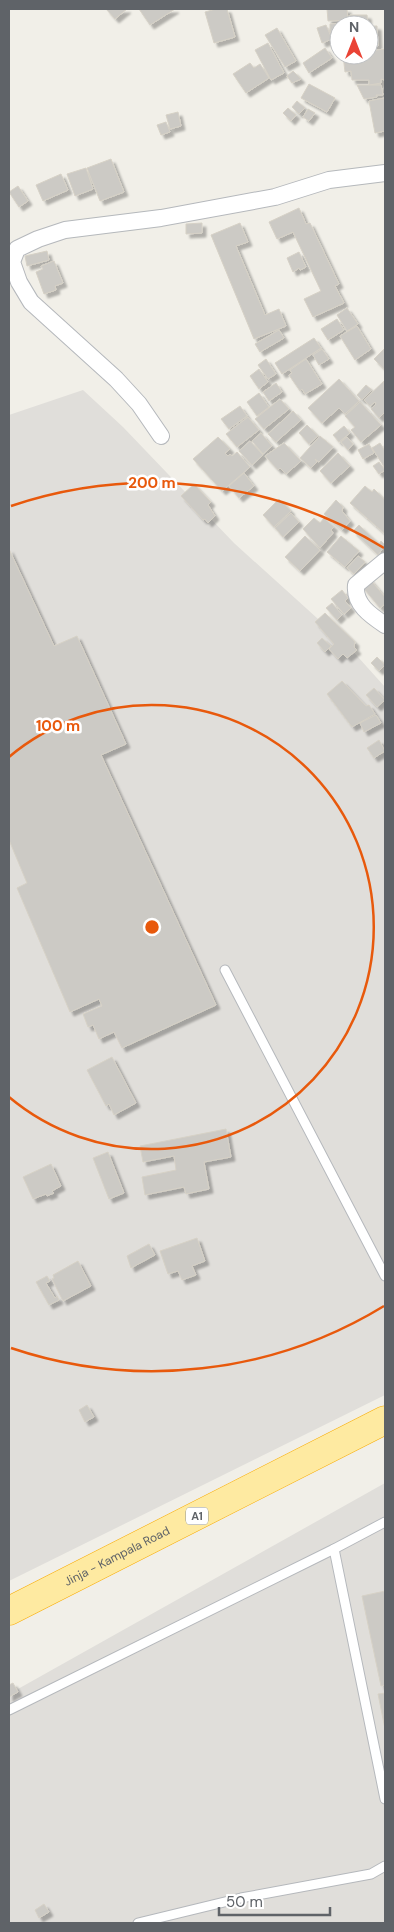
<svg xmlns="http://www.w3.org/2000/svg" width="394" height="1932" viewBox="0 0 394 1932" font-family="'DM Sans',sans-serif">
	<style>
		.industrial { fill: #e0deda }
		.building { fill: #cccac5; stroke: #d6d1c6; filter: url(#shadow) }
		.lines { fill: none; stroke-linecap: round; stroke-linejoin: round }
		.service-casing { stroke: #b5b8bc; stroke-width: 11 }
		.minor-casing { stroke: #b5b8bc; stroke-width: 18 }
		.trunk-casing { stroke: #f9ab00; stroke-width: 29 }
		.service { stroke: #fff; stroke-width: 9 }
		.minor { stroke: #fff; stroke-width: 16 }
		.trunk { stroke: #feeaa1; stroke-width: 28 }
		.ring { fill: none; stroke: #e8590c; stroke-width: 2.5 }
		.labels { text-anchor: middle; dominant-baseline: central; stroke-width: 5; stroke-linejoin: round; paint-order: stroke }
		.shield { fill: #fff; stroke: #8f9295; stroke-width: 1 }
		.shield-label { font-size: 11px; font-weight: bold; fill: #5f6368 }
		.street-label { font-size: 12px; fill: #5f6368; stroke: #fff }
		.centre { fill: #e8590c; stroke: #fff; stroke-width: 2.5 }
		.ring-label { font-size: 15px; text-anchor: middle; font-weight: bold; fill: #e8590c; stroke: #fff; stroke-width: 5; stroke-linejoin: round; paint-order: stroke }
	</style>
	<defs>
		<filter id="shadow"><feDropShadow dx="4" dy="4" stdDeviation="1" flood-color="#0004"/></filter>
	</defs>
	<rect width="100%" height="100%" fill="#f1efe8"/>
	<!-- industrial -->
	<g class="industrial">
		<path d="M83 390 123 427 234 543 349 647 385 687V1395L9 1581V415Z"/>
		<path d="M385 1483V1923H9V1694Z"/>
	</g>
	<!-- building -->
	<g class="building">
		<path d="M106 9H127L115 19Z"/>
		<path d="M139 9H175L150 25Z"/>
		<path d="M216 9H227L235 37 214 43 205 12Z"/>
		<path d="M327 9H347L348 20 328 21Z"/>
		<path d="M350 15H367L368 25H350Z"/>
		<path d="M344 23 339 25V32H330V24Z"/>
		<path d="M326 25 332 39 322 43 317 28Z"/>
		<path d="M369 26H377L378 46 369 47Z"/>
		<path d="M277 28 296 61 285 67 265 35Z"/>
		<path d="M268 43 284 73 271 80 255 50Z"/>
		<path d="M325 48 332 58 309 73 303 63Z"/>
		<path d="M385 49V80L381 79V83L369 85V80H352L351 71 345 72 343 55H369V51Z"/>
		<path d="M250 63 254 68 260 64 269 78 246 93 233 74Z"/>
		<path d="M293 71 301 79 292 83 287 76Z"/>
		<path d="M309 84 335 98 327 112 301 98Z"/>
		<path d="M357 85H381L383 95H376L377 97 364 99Z"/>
		<path d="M385 98V131L375 133 369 101Z"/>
		<path d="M297 101 305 108 299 114 292 107Z"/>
		<path d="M288 108 296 115 291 121 283 113Z"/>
		<path d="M308 109 315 113 309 121 303 117Z"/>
		<path d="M178 112 181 126 170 129 166 115Z"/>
		<path d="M166 122 170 132 161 135 157 125Z"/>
		<path d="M111 159 124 192 100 201 87 168Z"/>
		<path d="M86 168 93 189 75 196 67 174Z"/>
		<path d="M61 174 68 190 43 201 36 185Z"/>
		<path d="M18 186 28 201 19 207 9 192Z"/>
		<path d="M299 208 306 224 310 223 339 284 335 286 344 303 313 317 304 299 321 291 293 232 277 239 269 222Z"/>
		<path d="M202 223V233L186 234V224Z"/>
		<path d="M240 223 248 242 236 246 265 315 279 309 286 326 254 339 211 235Z"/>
		<path d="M47 251 49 260 27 266 25 256Z"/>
		<path d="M299 252 306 267 300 270 299 268 293 272 287 258Z"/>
		<path d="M54 261 63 283 55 286 56 290 44 294 36 272 43 269 41 266Z"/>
		<path d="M347 308 358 324 347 331 337 315Z"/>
		<path d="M337 319 344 330 328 340 321 329Z"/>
		<path d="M357 326 371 349 355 360 340 336Z"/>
		<path d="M279 330 284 338 260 352 255 344Z"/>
		<path d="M314 338 321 348 282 374 275 363Z"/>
		<path d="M385 348V370L374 359Z"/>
		<path d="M322 349 329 359 319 365 313 355Z"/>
		<path d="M266 359 276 374 268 379 258 365Z"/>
		<path d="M306 359 322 384 305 394 302 389 300 391 289 375 292 373 290 370Z"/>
		<path d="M259 369 268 382 259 389 250 376Z"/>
		<path d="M339 379 359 401 345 414 339 408 322 423 308 408Z"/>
		<path d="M384 381 385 412 379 418 371 409 376 404 375 402 370 406 364 400Z"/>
		<path d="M276 383 282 392 269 401 263 392Z"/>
		<path d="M366 385 372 390 362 400 357 395Z"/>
		<path d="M259 393 269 407 257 416 247 402Z"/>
		<path d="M280 399 289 409 264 429 255 419Z"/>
		<path d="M360 402 381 425 361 442 351 430 355 427 345 416Z"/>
		<path d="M240 406 247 416 229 429 221 419Z"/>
		<path d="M293 411 301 420 276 442 268 434Z"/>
		<path d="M248 417 259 430 237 447 226 434Z"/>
		<path d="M307 425 318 436 309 444 299 433Z"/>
		<path d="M344 426 350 433 339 442 333 435Z"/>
		<path d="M261 433 272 446 263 454 252 441Z"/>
		<path d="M320 436 333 447 319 462 315 459 317 462 311 468 300 458Z"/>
		<path d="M218 437 230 449 225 453 228 456 230 454 232 456 237 452 250 467 222 491 193 459Z"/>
		<path d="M347 437 353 444 348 450 341 442Z"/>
		<path d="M250 441 263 455 252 465 239 451Z"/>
		<path d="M284 443 301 461 286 474 280 468 278 470 265 456Z"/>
		<path d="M380 443 385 451V468L372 448Z"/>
		<path d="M369 444 374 453 363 459 358 450Z"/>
		<path d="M338 453 350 466 331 483 320 471Z"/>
		<path d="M379 462 385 470 379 474 373 466Z"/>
		<path d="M244 473 254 486 239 498 229 486Z"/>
		<path d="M194 484 211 502 208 505 215 516 208 523 205 519 203 520 181 496Z"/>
		<path d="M365 486 372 492 374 489 385 500V534L350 503Z"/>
		<path d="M279 499 291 511 274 527 263 515Z"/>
		<path d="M336 500 343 507 342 511 350 521 342 530 324 514Z"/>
		<path d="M291 513 299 522 283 537 275 528Z"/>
		<path d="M314 518 320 523 324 518 334 527 331 530 333 533 320 548 303 529Z"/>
		<path d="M359 525 379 544 381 541 385 545 378 555 353 531Z"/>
		<path d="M305 536 320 550 300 571 285 557Z"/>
		<path d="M341 536 359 551 345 567 327 552Z"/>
		<path d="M9 549 54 646 77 636 126 744 101 755 216 1005 122 1048 114 1032 99 1039 93 1025 88 1027 83 1014 102 1006 99 999 70 1012 17 888 27 883 9 840Z"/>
		<path d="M358 556 365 562 354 574 347 568Z"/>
		<path d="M368 577 385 597V604L380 608 360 584Z"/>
		<path d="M342 590 348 598 345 601 351 608 344 614 331 599Z"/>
		<path d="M332 603 342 615 337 620 326 608Z"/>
		<path d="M325 613 355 642 354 647 357 650 347 658 343 654 338 659 329 649 334 644 315 622Z"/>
		<path d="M322 638 331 646 325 652 317 643Z"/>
		<path d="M377 657 385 665 379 671 371 663Z"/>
		<path d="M342 681 366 706 369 705 375 714 352 727 327 694Z"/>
		<path d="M374 688 385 700 377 707 366 695Z"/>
		<path d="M376 715 381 723 364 732 360 723Z"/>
		<path d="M379 740 385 751 374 758 367 748Z"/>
		<path d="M112 1057 136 1103 114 1115 109 1104 106 1106 87 1070Z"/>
		<path d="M226 1129 231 1157 204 1162 209 1189 186 1194 184 1187 145 1195 142 1177 176 1170 174 1156 143 1162 140 1146Z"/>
		<path d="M108 1152 124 1193 109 1199 93 1158Z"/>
		<path d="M51 1164 61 1186 52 1191 54 1193 47 1196 46 1194 33 1199 23 1177Z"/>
		<path d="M197 1238 205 1261 192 1266 196 1275 182 1280 178 1271 168 1274 160 1251Z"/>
		<path d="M149 1244 155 1255 131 1268 127 1256Z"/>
		<path d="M78 1261 91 1286 63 1301 52 1279 54 1278 53 1275Z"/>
		<path d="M47 1276 50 1281 46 1283 55 1298 57 1296 59 1300 49 1305 36 1282Z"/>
		<path d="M87 1405 94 1417 85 1422 79 1410Z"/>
		<path d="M385 1591V1685L381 1686 362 1596Z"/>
		<path d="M13 1683 18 1692 9 1697V1685Z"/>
		<path d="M385 1693V1729L378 1694Z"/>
		<path d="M44 1904 49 1912 39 1918 35 1910Z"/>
	</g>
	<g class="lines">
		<defs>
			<g id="service">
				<path d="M225 970 385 1276"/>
				<path d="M334 1549 385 1522"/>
				<path d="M9 1710 334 1549 385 1799"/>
				<path d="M138 1923 241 1898 371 1874 385 1866"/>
			</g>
			<g id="minor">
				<path d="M161 436 139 404 116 379 31 302 19 282 12 262 17 249 38 239 65 230 161 218 275 197 329 180 385 173"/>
				<path d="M385 561 356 585C354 604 370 615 385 625"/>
			</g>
			<g id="trunk">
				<path id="s1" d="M9 1611 385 1420"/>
			</g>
		</defs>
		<!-- service casing -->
		<use href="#service" class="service-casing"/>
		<!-- minor casing -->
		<use href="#minor" class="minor-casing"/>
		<!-- trunk casing -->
		<use href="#trunk" class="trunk-casing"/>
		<!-- service -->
		<use href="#service" class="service"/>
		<!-- minor -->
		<use href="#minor" class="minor"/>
		<!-- trunk -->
		<use href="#trunk" class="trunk"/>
	</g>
	<!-- distance rings -->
	<g class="ring">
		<path d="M9 757A222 222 0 1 1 9 1097"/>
		<path d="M384 1306A444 444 0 0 1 11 1348M11 506A444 444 0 0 1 384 548"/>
	</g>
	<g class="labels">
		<!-- shield labels -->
		<rect class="shield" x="186" y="1507.5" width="22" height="17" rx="4"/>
		<g class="shield-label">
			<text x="197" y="1516">A1</text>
		</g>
		<!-- street labels -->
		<g class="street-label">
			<text stroke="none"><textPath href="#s1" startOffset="121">Jinja - Kampala Road</textPath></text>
		</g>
	</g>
	<circle cx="152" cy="927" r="8" class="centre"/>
	<g class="ring-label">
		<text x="152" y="488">200 m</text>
		<text x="58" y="731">100 m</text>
	</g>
	<!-- border -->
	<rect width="394" height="1932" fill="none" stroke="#5f6368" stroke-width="20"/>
	<!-- north arrow -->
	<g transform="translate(354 40)"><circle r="24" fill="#ffffff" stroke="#bfc1c3"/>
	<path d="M0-4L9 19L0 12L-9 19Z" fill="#ea4335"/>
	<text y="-8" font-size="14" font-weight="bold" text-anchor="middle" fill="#5f6368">N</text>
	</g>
	<!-- scale -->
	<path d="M219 1907v8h111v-8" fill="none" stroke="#5f6368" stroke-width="2.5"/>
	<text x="226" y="1907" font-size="15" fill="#5f6368" stroke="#ffffff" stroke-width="4" paint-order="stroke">50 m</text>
</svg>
